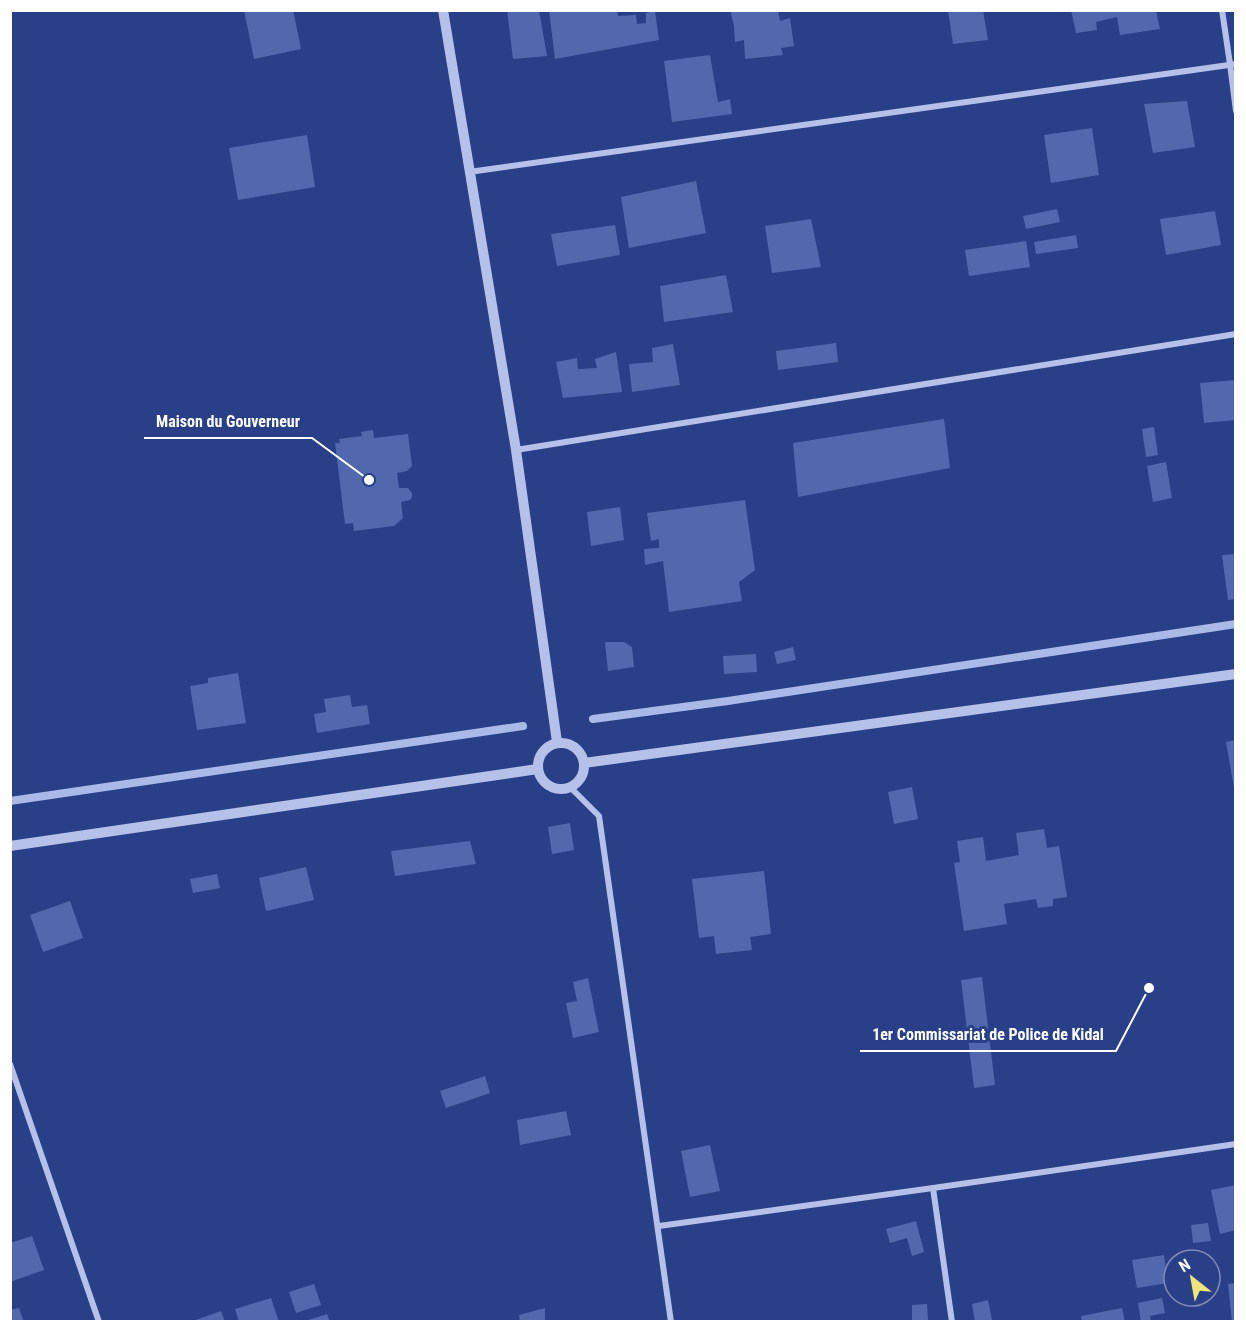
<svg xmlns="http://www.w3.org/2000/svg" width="1246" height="1332" viewBox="0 0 1246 1332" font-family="'Roboto Condensed',sans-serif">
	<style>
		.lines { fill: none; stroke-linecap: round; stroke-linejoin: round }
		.stream { stroke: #a9bae8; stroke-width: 8 }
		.building { fill: #5168ae }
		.minor { stroke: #b5c1e8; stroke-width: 6 }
		.tertiary { stroke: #b5c1e8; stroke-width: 10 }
		.leader { fill: none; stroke: #fff; stroke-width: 2 }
		.callout-dot { fill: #fff; stroke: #293f87; stroke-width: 2 }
		.callout-label { font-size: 16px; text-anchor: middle; font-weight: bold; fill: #fff; stroke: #293f87; stroke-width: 6; stroke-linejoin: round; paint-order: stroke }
	</style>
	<rect width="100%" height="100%" fill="#293f87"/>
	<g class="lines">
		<!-- stream -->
		<g class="stream">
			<path d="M593 719 728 701 1236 624"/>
			<path d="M10 801 523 726"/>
		</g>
	</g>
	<!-- building -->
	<g class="building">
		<path d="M244 10H293L301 49 254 59Z"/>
		<path d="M507 10H539L547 56 513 59Z"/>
		<path d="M549 10H617L618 16 636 15 637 24 646 23V13L655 11 659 40 555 59Z"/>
		<path d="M730 10H778L780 21 790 18 794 46 781 48 783 55 745 59 744 40 735 42 734 26Z"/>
		<path d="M948 10H983L988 40 953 44Z"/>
		<path d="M1071 10H1156L1160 29 1120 35 1117 17 1096 22 1097 30 1076 33Z"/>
		<path d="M710 55 718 102 730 99 732 114 672 122 664 61Z"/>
		<path d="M1187 101 1195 147 1153 153 1144 104Z"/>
		<path d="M1092 128 1099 175 1051 183 1044 135Z"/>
		<path d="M307 135 315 187 238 200 229 148Z"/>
		<path d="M696 181 706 233 629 248 621 197Z"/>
		<path d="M1057 209 1060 222 1026 229 1023 216Z"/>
		<path d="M1215 211 1221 245 1166 255 1160 219Z"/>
		<path d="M811 219 821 267 772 273 765 226Z"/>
		<path d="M615 225 620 255 557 266 551 234Z"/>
		<path d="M1076 235 1078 248 1036 254 1034 242Z"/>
		<path d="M1026 241 1030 267 969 276 965 250Z"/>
		<path d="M726 275 733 312 664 322 660 286Z"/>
		<path d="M836 343 838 362 778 370 776 351Z"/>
		<path d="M673 344 680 385 632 392 629 364 653 362 652 348Z"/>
		<path d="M616 352 622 392 563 398 556 362 577 358 578 369 597 368 595 359Z"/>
		<path d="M1236 380V420L1204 423 1200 383Z"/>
		<path d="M944 419 950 468 798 497 793 443Z"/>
		<path d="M1154 427 1158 455 1146 457 1142 429Z"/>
		<path d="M373 430 374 438 408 434 412 466 407 471 397 473 399 488H408L412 493V497L410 500 401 502 403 518 394 526 354 531 353 523 345 524 335 443H340L339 439 362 436 361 432Z"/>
		<path d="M1166 462 1172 498 1153 502 1147 466Z"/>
		<path d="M745 500 755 570 739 582 742 601 669 612 663 561 645 565 644 549 659 548V539L651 541 647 513Z"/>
		<path d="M620 507 624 540 591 546 587 512Z"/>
		<path d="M1236 554V599L1228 600 1222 555Z"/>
		<path d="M605 642H624L632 647 634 667 608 671Z"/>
		<path d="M793 647 796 660 777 664 774 652Z"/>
		<path d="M756 654 757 672 724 674 723 656Z"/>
		<path d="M238 673 246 723 197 730 190 686 208 683V678Z"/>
		<path d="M350 695 352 707 367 705 370 724 317 733 314 714 326 712 324 699Z"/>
		<path d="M1236 740V788H1234L1226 742Z"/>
		<path d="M912 787 918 819 894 824 888 792Z"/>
		<path d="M570 823 574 850 552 854 548 827Z"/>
		<path d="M1044 829 1047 848 1059 846 1067 897 1053 899V906L1038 908 1036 899 1004 904 1007 924 964 931 954 863 960 862 957 841 983 837 986 861 1019 855 1016 833Z"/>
		<path d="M470 841 476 864 395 876 391 851Z"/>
		<path d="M306 867 314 900 266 911 259 878Z"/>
		<path d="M764 871 771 934 750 937 752 950 716 954 714 936 699 938 692 879Z"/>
		<path d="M217 874 220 888 193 893 190 879Z"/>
		<path d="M70 901 83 938 43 952 30 915Z"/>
		<path d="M982 977 995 1085 974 1088 961 980Z"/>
		<path d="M588 978 599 1032 573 1038 566 1003 577 1001 573 982Z"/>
		<path d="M485 1076 490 1093 446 1108 440 1091Z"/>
		<path d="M566 1111 571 1135 520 1145 517 1120Z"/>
		<path d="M710 1145 720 1191 690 1197 681 1151Z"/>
		<path d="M1236 1185V1230L1220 1234 1211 1190Z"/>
		<path d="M916 1221 924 1252 912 1256 907 1238 890 1243 886 1229Z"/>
		<path d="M1208 1223 1211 1241 1193 1243 1191 1225Z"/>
		<path d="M32 1236 44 1270 10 1282V1243Z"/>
		<path d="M1164 1255 1168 1283 1137 1288 1132 1260Z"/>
		<path d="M1236 1283V1322H1232L1228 1284Z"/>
		<path d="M314 1284 321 1305 296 1313 289 1292Z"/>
		<path d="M271 1298 279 1322H239L235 1309Z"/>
		<path d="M1162 1298 1165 1313 1150 1316 1151 1322H1141L1138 1303Z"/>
		<path d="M988 1300 992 1320 975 1322 972 1304Z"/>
		<path d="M927 1304 928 1320 912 1321V1305Z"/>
		<path d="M19 1308 24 1322H10V1310Z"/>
		<path d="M545 1308V1322H520L519 1315Z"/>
		<path d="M1122 1308 1125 1322H1082L1081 1316Z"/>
		<path d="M221 1311 225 1322H194L193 1321Z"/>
		<path d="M327 1314 330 1322H305V1321Z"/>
	</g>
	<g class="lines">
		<!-- minor -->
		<g class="minor">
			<path d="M1222 10 1230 64 1236 111"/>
			<path d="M469 172 1236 64"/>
			<path d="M516 450 1236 334"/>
			<path d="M570 787 599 816 671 1322"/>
			<path d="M10 1064 99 1322"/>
			<path d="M933 1188 952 1322"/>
			<path d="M659 1226 933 1188 1236 1144"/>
		</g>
		<!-- tertiary -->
		<g class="tertiary">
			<path d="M443 10 516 450 557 742"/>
			<circle cx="561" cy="766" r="23"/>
			<path d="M584 763 1236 674"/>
			<path d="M10 846 538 769"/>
		</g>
	</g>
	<!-- callouts -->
	<path class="leader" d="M369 480L312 438H144M1149 988L1116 1051H860"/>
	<g class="callout-dot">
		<circle cx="369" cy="480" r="6"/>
		<circle cx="1149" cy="988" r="6"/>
	</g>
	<g class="callout-label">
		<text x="228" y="427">Maison du Gouverneur</text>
		<text x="988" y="1040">1er Commissariat de Police de Kidal</text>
	</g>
	<!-- border -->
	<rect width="1246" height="1332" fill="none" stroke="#ffffff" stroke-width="24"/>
	<!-- north arrow -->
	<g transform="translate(1192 1278) rotate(329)"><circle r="28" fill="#293f87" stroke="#7f8cb7" stroke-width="1.5"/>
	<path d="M0-4.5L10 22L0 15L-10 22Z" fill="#efe57b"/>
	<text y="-9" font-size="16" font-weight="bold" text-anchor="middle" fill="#ffffff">N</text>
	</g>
</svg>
